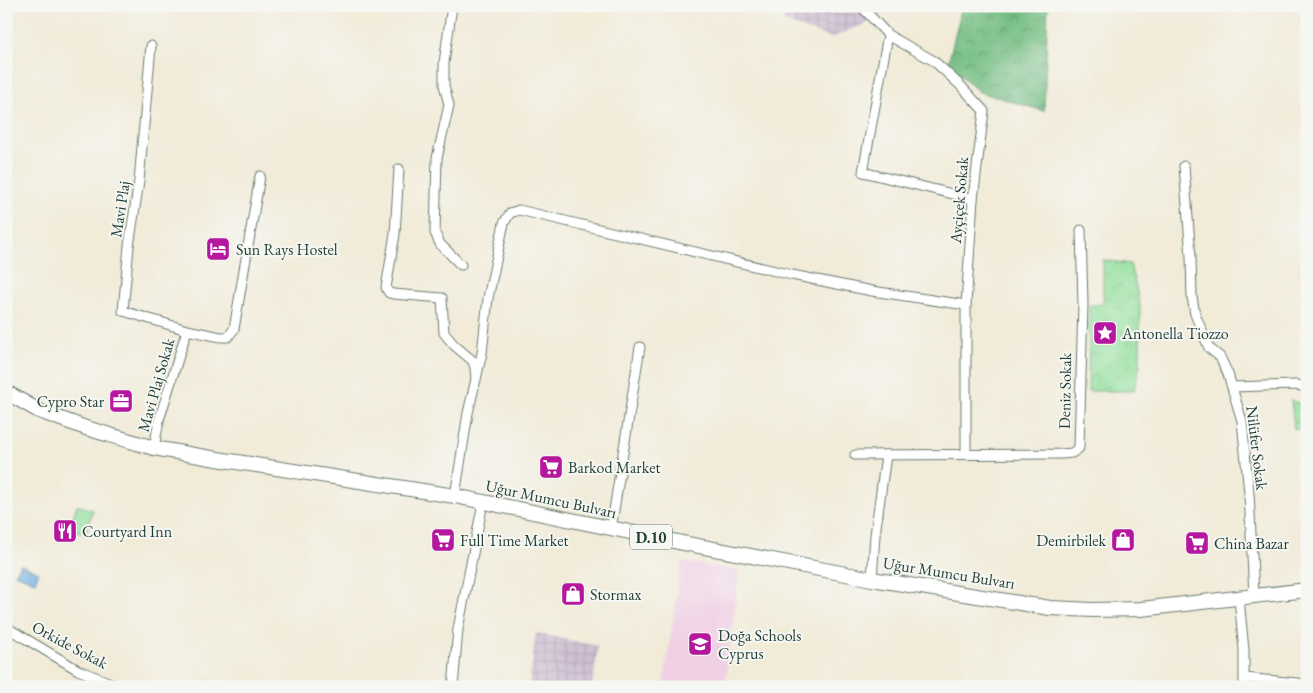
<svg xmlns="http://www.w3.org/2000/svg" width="1313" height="693" viewBox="0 0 1313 693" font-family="'EB Garamond',serif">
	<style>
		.built { fill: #f0d0e5 }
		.industrial { fill: url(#industrial-grid) }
		.forest { fill: url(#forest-crowns); stroke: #4a7e5c }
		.park { fill: url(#park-crowns); stroke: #588e68 }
		.garden { fill: #92df9c; stroke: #588e68 }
		.water { fill: url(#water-waves); stroke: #457489 }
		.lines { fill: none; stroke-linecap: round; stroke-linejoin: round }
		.street-casing { stroke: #687a6d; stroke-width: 11 }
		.primary-casing { stroke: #687a6d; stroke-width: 16 }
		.street { stroke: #fff; stroke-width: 9 }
		.primary { stroke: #fff; stroke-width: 14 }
		.labels { text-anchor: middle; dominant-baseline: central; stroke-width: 4; stroke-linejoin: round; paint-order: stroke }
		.shield { fill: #f6f6f2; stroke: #60746d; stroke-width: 1 }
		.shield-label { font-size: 15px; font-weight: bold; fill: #1f3d34 }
		.street-label { font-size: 16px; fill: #1f3d34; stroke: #f6f6f2 }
		.poi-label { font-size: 16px; fill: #1f3d34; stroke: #f6f6f2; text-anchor: start }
	</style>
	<defs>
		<pattern id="industrial-grid" width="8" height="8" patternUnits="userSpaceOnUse" patternTransform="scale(1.25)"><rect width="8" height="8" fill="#cebed2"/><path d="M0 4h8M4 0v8" fill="none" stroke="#b0a4b5"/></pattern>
		<pattern id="forest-crowns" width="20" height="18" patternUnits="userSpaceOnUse" patternTransform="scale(1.25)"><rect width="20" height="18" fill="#75be84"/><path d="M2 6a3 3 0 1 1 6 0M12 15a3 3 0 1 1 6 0" fill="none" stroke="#5f9c6d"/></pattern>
		<pattern id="park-crowns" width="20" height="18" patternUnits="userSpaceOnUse" patternTransform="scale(1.25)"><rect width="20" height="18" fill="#92df9c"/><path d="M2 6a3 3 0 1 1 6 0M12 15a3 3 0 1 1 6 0" fill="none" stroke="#7dc087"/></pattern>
		<pattern id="water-waves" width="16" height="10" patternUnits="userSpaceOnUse" patternTransform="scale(1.25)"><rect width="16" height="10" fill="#6baade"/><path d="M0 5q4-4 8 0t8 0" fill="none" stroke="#578cb5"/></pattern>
	</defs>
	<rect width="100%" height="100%" fill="#f6f6f2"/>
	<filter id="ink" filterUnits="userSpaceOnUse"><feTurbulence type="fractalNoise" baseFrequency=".02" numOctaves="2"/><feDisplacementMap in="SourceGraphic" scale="10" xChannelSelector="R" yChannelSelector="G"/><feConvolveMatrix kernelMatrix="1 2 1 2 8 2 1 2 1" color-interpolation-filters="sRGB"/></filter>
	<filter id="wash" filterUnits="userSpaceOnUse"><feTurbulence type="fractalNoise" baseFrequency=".0096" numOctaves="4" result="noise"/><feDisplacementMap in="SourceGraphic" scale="20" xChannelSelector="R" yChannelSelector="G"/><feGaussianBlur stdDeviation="1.12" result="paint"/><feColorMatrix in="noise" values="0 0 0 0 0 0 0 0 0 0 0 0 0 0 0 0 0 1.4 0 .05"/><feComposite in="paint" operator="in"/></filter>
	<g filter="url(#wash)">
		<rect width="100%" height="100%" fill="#f1ebd8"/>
		<!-- built -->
		<path class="built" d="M682 562 739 571 725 687H663Z"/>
		<!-- industrial -->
		<g class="industrial">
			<path d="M785 6H884L879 18 831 38 784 22Z"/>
			<path d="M536 633 598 646 592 687H466L467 680 529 686Z"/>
		</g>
		<!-- forest -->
		<path class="forest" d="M962 6H1048L1044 111 979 92 948 64Z"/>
		<!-- park -->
		<g class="park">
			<path d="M1103 260 1130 264 1140 304V365L1134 391H1088L1089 305 1103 304Z"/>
			<path d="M1291 400 1307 407V429H1294Z"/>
		</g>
		<!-- garden -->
		<path class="garden" d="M77 505 93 510 85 534 69 528Z"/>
		<!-- water -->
		<path class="water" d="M20 564 39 572 35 582 15 574Z"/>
	</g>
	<g filter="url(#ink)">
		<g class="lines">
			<defs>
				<g id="street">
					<path d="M452 6 444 63V85L449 105 437 158 435 233 440 244 461 265"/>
					<path d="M861 6 888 35 934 61 961 86 984 111 973 199 966 305V454"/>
					<path d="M888 35 863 172 973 199"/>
					<path d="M151 46 139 181 129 246 123 311 187 330 221 337H228L234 329 260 176"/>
					<path d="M1184 166 1191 257 1192 297 1195 314 1209 348 1220 357 1228 374 1242 421 1249 493 1254 596"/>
					<path d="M399 169 395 234 386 288 389 293 393 294 442 298 444 333 454 345 473 361 475 368 476 379 468 413 455 496"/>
					<path d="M476 379 482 353 488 298 504 223 510 213 519 210 792 275 872 291 966 305"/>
					<path d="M1232 387 1296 385 1307 387"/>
					<path d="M154 448 159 420 187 330"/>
					<path d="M855 455 1062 454 1072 453 1079 448 1083 304 1081 230"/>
					<path d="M611 529 640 347"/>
					<path d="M872 579 875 535 886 455"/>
					<path d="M1239 599 1244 650V687"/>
					<path d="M6 627 78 670 121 687"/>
					<path d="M1245 678 1307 684"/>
					<path d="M453 687 458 629 483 503"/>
				</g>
				<path id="primary" d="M6 392 39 411 86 428 154 448 211 458 455 496 683 543 872 579 1050 608 1093 610 1141 609 1307 590"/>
			</defs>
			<!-- street casing -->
			<use href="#street" class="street-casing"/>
			<!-- primary casing -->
			<use href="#primary" class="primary-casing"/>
			<!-- street -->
			<use href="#street" class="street"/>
			<!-- primary -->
			<use href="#primary" class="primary"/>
		</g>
	</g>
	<!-- icons -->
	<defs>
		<symbol id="hotel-square" viewBox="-11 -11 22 22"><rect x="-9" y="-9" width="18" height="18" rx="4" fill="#b5179e" stroke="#f6f6f2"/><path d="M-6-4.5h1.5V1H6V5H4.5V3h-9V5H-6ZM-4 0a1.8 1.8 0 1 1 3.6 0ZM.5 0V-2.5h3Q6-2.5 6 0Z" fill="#fff"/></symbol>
		<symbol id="sight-square" viewBox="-11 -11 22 22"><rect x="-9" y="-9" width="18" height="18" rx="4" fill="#b5179e" stroke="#f6f6f2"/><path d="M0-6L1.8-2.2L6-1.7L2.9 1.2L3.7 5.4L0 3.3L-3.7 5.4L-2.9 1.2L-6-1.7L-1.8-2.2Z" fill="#fff"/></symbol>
		<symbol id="office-square" viewBox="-11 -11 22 22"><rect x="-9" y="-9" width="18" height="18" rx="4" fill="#b5179e" stroke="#f6f6f2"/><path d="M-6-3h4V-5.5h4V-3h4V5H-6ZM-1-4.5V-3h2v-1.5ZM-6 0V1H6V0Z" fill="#fff"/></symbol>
		<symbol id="supermarket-square" viewBox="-11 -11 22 22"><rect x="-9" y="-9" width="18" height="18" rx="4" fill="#b5179e" stroke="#f6f6f2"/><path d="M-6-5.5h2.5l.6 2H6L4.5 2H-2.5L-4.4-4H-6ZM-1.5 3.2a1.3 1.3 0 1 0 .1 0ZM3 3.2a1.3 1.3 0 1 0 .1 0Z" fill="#fff"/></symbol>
		<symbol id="restaurant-square" viewBox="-11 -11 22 22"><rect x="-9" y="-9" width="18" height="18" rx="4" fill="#b5179e" stroke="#f6f6f2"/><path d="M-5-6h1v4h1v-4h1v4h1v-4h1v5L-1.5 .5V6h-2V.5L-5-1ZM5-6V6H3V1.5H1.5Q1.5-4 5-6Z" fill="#fff"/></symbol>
		<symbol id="shop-square" viewBox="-11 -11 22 22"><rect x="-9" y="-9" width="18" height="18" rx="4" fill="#b5179e" stroke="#f6f6f2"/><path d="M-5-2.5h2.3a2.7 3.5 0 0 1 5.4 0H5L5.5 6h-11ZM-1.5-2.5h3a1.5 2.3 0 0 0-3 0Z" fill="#fff"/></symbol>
		<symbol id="school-square" viewBox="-11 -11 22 22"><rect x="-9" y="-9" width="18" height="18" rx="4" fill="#b5179e" stroke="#f6f6f2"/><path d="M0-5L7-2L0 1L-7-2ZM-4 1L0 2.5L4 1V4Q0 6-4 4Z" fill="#fff"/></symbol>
	</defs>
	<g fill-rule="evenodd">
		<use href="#hotel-square" x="204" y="235" width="28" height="28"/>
		<use href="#sight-square" x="1091" y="319" width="28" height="28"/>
		<use href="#office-square" x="107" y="387" width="28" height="28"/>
		<use href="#supermarket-square" x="537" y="453" width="28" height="28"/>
		<use href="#restaurant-square" x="51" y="517" width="28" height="28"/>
		<use href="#supermarket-square" x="429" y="526" width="28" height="28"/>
		<use href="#shop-square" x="1109" y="526" width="28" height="28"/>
		<use href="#supermarket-square" x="1183" y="529" width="28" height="28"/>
		<use href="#shop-square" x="559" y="580" width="28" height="28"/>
		<use href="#school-square" x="686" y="630" width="28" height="28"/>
	</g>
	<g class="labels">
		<!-- shield labels -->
		<rect class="shield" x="630" y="524.5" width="42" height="25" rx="4"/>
		<g class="shield-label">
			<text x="651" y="537">D.10</text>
		</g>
		<!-- street labels -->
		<g class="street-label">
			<text transform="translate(959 200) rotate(-85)">Ayçiçek Sokak</text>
			<text transform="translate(120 209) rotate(-81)">Mavi Plaj</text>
			<text transform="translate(156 385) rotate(-74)">Mavi Plaj Sokak</text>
			<text transform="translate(1065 391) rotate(-89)">Deniz Sokak</text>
			<text transform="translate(1257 448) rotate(83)">Nilüfer Sokak</text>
			<text transform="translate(551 499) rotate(12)">Uğur Mumcu Bulvarı</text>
			<text transform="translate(949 573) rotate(9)">Uğur Mumcu Bulvarı</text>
			<text transform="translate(70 645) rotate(28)">Orkide Sokak</text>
		</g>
		<!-- poi labels -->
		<g class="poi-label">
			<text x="236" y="249">Sun Rays Hostel</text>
			<text x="1122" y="333">Antonella Tiozzo</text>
			<text x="104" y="401" text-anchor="end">Cypro Star</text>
			<text x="568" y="467">Barkod Market</text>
			<text x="82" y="531">Courtyard Inn</text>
			<text x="460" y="540">Full Time Market</text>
			<text x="1106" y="540" text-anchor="end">Demirbilek</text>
			<text x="1214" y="543">China Bazar</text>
			<text x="590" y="594">Stormax</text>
			<text x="718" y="635">Doğa Schools<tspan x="718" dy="18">Cyprus</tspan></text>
		</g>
	</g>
	<!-- margin -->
	<rect width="1313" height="693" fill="none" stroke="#f6f6f2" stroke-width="25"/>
</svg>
